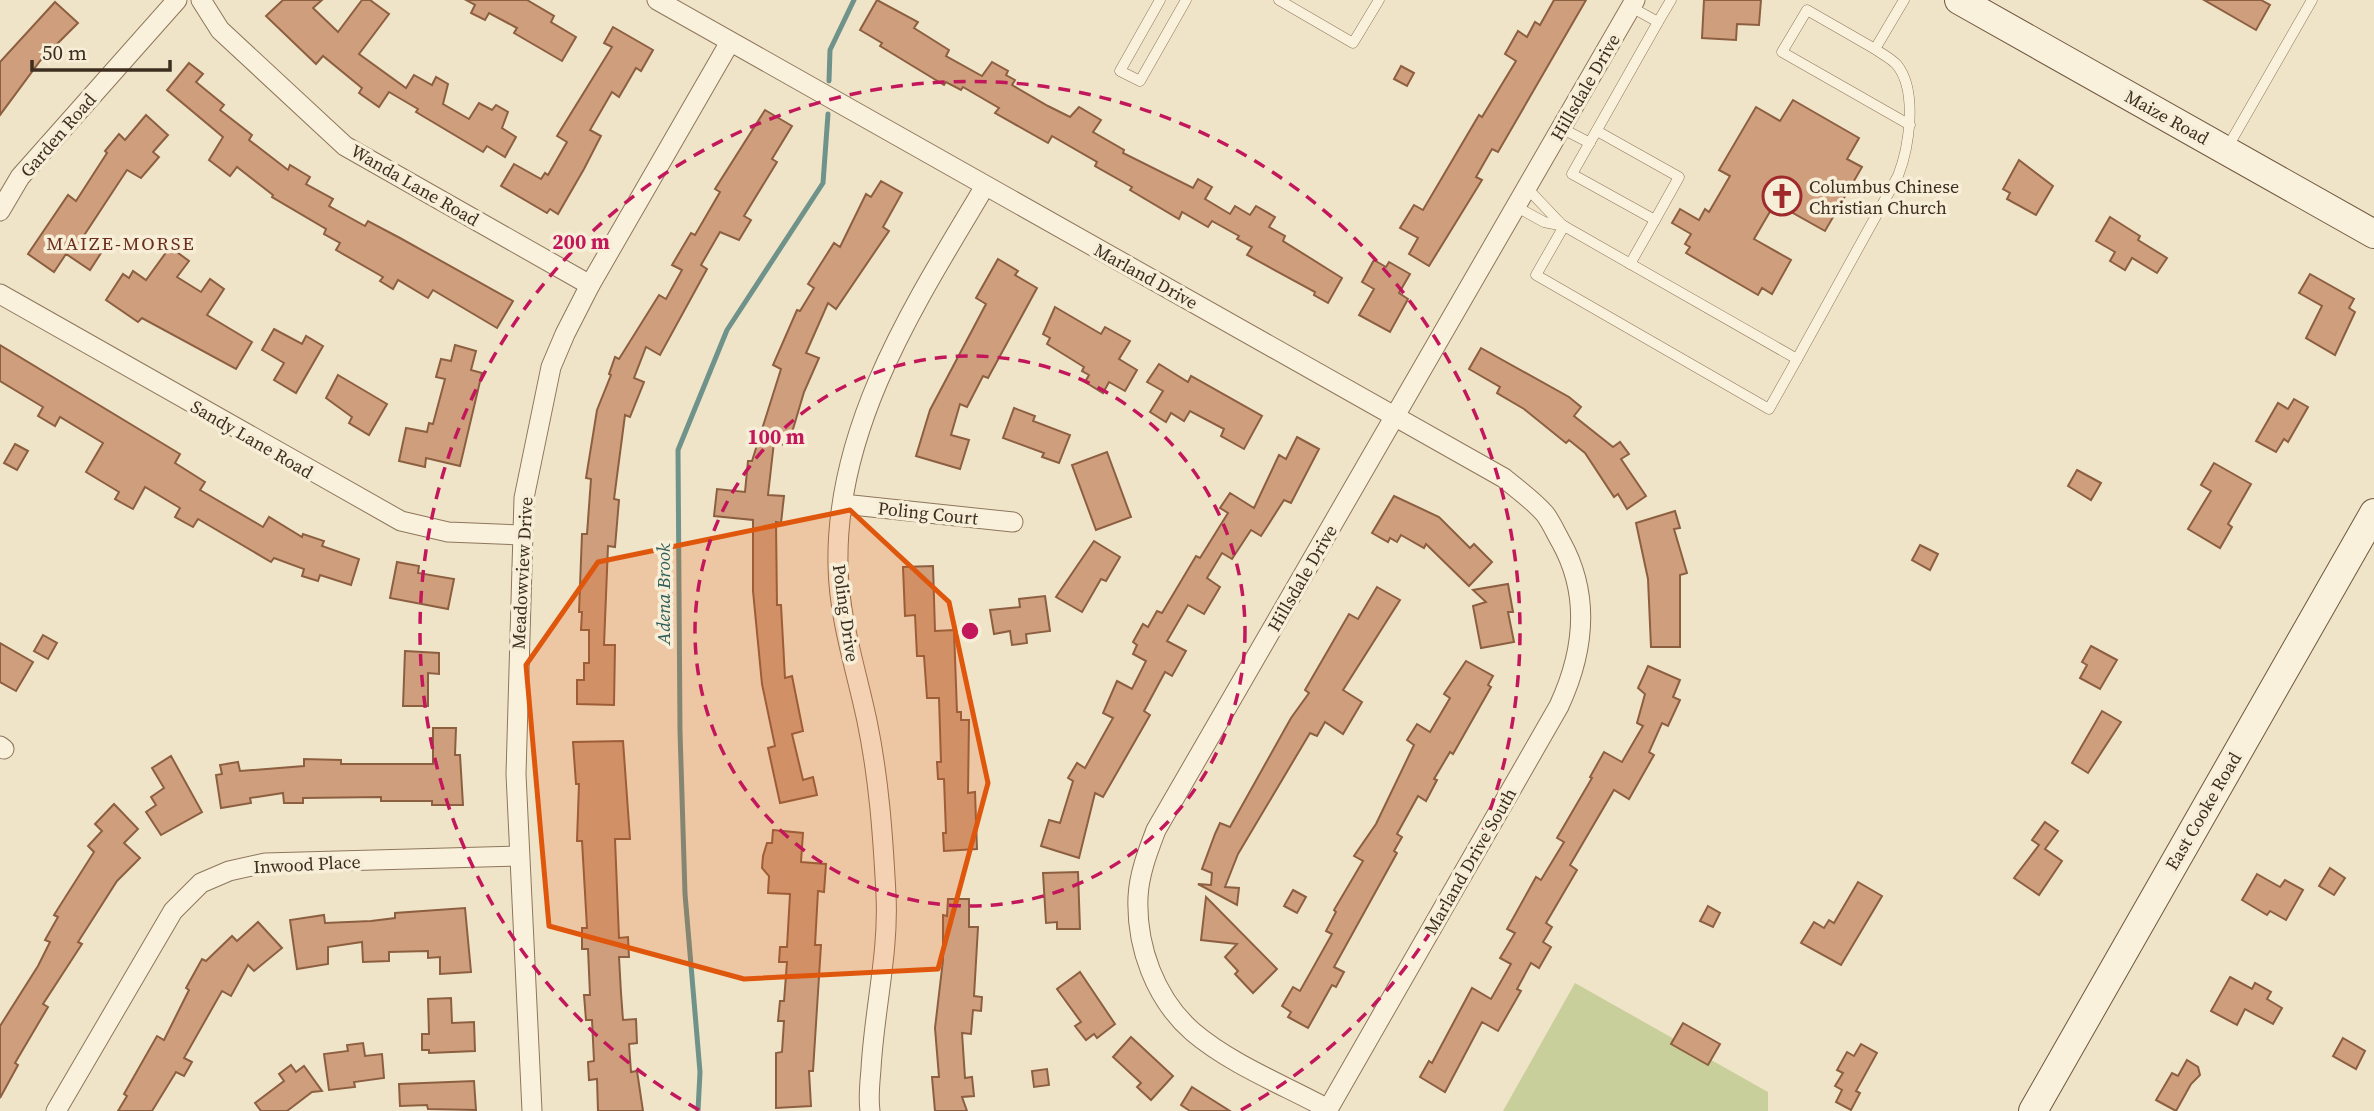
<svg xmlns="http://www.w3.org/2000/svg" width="2374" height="1111" viewBox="0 0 2374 1111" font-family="'Source Serif 4',serif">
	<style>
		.green { fill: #c9cf9b }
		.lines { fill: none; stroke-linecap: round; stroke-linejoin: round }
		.stream { stroke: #6f938a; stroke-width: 5 }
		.building { fill: #cf9f7d; stroke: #8d5f41; stroke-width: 2 }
		.lane-casing { stroke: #8d765c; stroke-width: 11 }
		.street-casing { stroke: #8d765c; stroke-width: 21 }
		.secondary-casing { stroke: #6f573f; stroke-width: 30 }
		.lane { stroke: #faf1dc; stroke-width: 10 }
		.street { stroke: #faf1dc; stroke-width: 19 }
		.secondary { stroke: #faf1dc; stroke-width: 28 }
		.marked { fill: #df570d; fill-opacity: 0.2; stroke: #df570d; stroke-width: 5; stroke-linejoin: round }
		.ring { fill: none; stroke: #c2185b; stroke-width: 3.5; stroke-dasharray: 12 9 }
		.labels { text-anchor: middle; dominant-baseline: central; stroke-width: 7; stroke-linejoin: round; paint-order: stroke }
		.street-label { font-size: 18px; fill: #3d2e20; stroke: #f7eed8 }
		.poi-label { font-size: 18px; fill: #3d2e20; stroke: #f7eed8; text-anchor: start }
		.neighbourhood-label { font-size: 19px; letter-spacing: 2px; fill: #6b2e1e; stroke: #f7eed8 }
		.water-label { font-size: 19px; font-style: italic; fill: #2f5d5a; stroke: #f7eed8 }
		.centre { fill: #c2185b; stroke: #f7eed8; stroke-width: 3.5 }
		.ring-label { font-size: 21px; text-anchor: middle; font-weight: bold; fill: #c2185b; stroke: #f7eed8; stroke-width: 7; stroke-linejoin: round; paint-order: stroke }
	</style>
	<rect width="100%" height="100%" fill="#f0e4c8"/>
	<!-- green -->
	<path class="green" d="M1575 983 1768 1092V1111H1503Z"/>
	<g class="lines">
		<!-- stream -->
		<g class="stream">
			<path d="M829 81 830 50 854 0"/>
			<path d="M698 1111 700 1072 685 894 680 731 678 450 727 330 823 183 828 114"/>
		</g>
	</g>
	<!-- building -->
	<g class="building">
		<path d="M283 0H322L313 8 338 32 362 0H370L389 14 359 54 406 88 414 75 432 85 436 77 448 84 443 104 469 119 479 103 492 110 496 105 508 112 502 128 516 137 505 157 487 146 483 152 416 112 418 109 389 92 379 107 359 93 362 88 323 56 316 64 266 16Z"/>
		<path d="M466 0H527L554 16 551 22 576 37 562 61 514 33 517 28 489 13 485 20 471 13 475 5Z"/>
		<path d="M877 0 918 22 914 28 949 50 946 56 982 76 992 62 1008 71 1006 75 1015 80 1012 85 1048 106 1070 117 1079 107 1101 120 1093 132 1124 150 1123 153 1193 188 1198 179 1212 187 1205 199 1230 214 1235 206 1250 215 1256 206 1275 217 1269 227 1285 236 1283 241 1342 278 1328 303 1314 295 1315 292 1247 255 1252 247 1237 239 1239 236 1212 221 1208 227 1182 212 1179 219 1130 190 1132 187 1095 166 1097 162 1052 136 1048 143 995 113 999 108 963 87 961 90 946 82 944 85 880 46 882 43 860 30Z"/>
		<path d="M1554 0H1586L1498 152 1492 149 1476 177 1482 180 1429 266 1409 254 1418 238 1400 228 1414 205 1423 210 1479 115 1482 117 1516 61 1505 54 1518 31 1527 37 1535 22 1540 25Z"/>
		<path d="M1704 0H1761L1759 25 1737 24 1736 40 1702 38Z"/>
		<path d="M2204 0H2261L2270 5 2256 30Z"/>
		<path d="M55 2 78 23 40 61 0 115V62Z"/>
		<path d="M613 27 653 50 641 71 636 68 619 97 612 92 590 130 601 136 584 169 558 214 550 209 547 213 501 186 514 164 541 179 545 173 548 175 567 142 557 136 612 47 604 43Z"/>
		<path d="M189 63 203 74 196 82 224 105 220 110 252 135 249 140 288 170 290 165 310 177 306 184 333 199 329 206 365 226 368 221 400 238 513 301 497 328 433 290 428 298 398 280 393 289 380 281 383 277 336 250 340 243 324 234 326 229 272 197 273 195 237 167 230 176 209 160 223 137 167 90Z"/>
		<path d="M1401 66 1414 73 1407 86 1394 79Z"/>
		<path d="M1793 100 1859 138 1847 159 1862 167 1825 231 1775 203 1754 239 1791 260 1772 294 1762 288 1758 295 1686 253 1690 247 1685 244 1691 234 1672 223 1680 209 1699 220 1705 209 1709 212 1730 176 1719 170 1756 107 1780 121Z"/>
		<path d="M765 110 792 126 772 159 777 162 744 216 751 220 739 240 720 232 701 265 707 269 660 355 646 347 634 378 644 382 630 417 625 415 614 499 619 500 615 547 608 546 604 645H615L614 705 577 704V680H584V663H589V630H581L582 612H579L582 534H587L591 479 586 478 597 410 611 375 609 374 615 357 619 359 659 295 666 299 682 270 672 265 691 233 695 235 720 192 715 189Z"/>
		<path d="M146 115 168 135 153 152 159 157 141 178 127 170 83 237 103 250 90 270 66 254 54 272 28 254 68 195 76 201 107 153 105 151 119 134 125 140Z"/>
		<path d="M2019 160 2053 186 2036 215 2007 199 2010 193 2003 189Z"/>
		<path d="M881 181 902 193 883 227 889 231 836 309 828 303 806 353 819 358 804 392 788 446 774 442 768 495 784 496 781 523 776 522 777 605H781L785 678 792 676 803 731 792 734 803 780 813 777 817 795 780 803 768 748 775 746 762 684 753 591V520L714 516 717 489 745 492 748 461H752L781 369 773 365 797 310 800 311 814 288 808 284 834 243 840 247 866 194 871 197Z"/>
		<path d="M2110 217 2140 236 2138 240 2167 258 2157 273 2132 258 2125 270 2110 261 2115 252 2096 241Z"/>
		<path d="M170 247 189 261 177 277 201 292 210 279 224 289 207 315 252 342 236 369 142 318 138 322 106 300 123 274 129 278 133 271 146 280Z"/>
		<path d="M998 259 1018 271 1015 275 1037 288 988 378 983 376 967 407 960 404 951 435 969 440 960 469 916 456 930 410 986 304 976 298Z"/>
		<path d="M1374 260 1386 267 1389 262 1410 274 1399 293 1408 299 1390 332 1359 315 1374 289 1362 282Z"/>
		<path d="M2310 274 2354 299 2349 308 2355 312 2335 355 2306 338 2322 306 2299 293Z"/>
		<path d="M1055 307 1101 334 1105 327 1130 341 1119 359 1137 370 1125 391 1109 382 1103 393 1085 382 1089 375 1082 371 1084 367 1047 344 1050 338 1043 334Z"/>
		<path d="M274 329 302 344 306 336 323 346 296 393 274 380 284 363 262 350Z"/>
		<path d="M0 345 180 454 175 463 205 482 200 490 263 527 269 517 302 537 303 534 324 541 322 546 359 559 351 585 320 575 318 581 302 576 304 569 274 558 271 562 198 519 193 527 175 517 180 508 145 487 133 509 115 499 119 492 86 472 103 443 60 417 55 426 38 416 43 407 0 381Z"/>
		<path d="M455 345 476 351 471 370 482 373 460 466 426 458 425 467 399 461 406 428 427 432 429 423 433 424 445 379 436 377 441 359 451 361Z"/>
		<path d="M1481 348 1569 397 1581 407 1574 416 1613 447 1620 442 1629 454 1621 459 1646 496 1627 509 1618 494 1614 497 1585 453 1569 440 1566 443 1524 409 1497 393 1500 387 1469 369Z"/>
		<path d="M1159 364 1188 382 1191 376 1262 416 1244 449 1221 436 1224 429 1190 411 1184 421 1171 413 1166 422 1150 412 1163 391 1147 382Z"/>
		<path d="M338 375 387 404 369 435 349 423 352 417 326 398Z"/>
		<path d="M2294 399 2308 407 2288 442 2284 439 2276 452 2256 441 2278 403 2288 409Z"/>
		<path d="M1014 408 1035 416 1033 421 1070 435 1059 463 1042 457 1044 453 1003 438Z"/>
		<path d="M1297 437 1319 449 1291 503 1284 500 1261 536 1251 530 1232 559 1222 553 1207 578 1220 587 1204 614 1188 605 1167 641 1186 651 1172 676 1165 672 1144 711 1150 715 1103 797 1095 793 1079 858 1041 846 1049 820 1060 823 1073 781 1068 778 1077 763 1085 768 1113 718 1103 713 1117 681 1132 689 1146 661 1133 654 1137 645 1133 642 1143 624 1148 627 1157 611 1162 613 1196 556 1200 558 1228 513 1220 508 1230 493 1254 508 1279 455 1286 459Z"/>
		<path d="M15 444 28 451 17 470 4 463Z"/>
		<path d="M1107 452 1131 517 1096 530 1072 465Z"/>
		<path d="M2214 463 2251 484 2228 524 2232 527 2220 548 2188 529 2211 491 2201 485Z"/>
		<path d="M2077 470 2101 483 2091 500 2068 486Z"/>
		<path d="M1394 496 1439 517 1470 548 1474 544 1492 562 1469 586 1426 544 1424 548 1401 535 1397 542 1390 538 1388 542 1372 533Z"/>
		<path d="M1675 511 1680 528 1674 529 1687 573 1680 575V647H1651L1648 579 1636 523Z"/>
		<path d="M1094 541 1120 557 1106 581 1101 579 1082 612 1056 597Z"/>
		<path d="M1920 545 1938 554 1930 570 1912 560Z"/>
		<path d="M397 562 419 566 418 573 454 579 448 609 390 598Z"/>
		<path d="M933 566 935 631 954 630 957 712H961V720H969L968 793 975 792 977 849 944 851 943 833H946L944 779H938L937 762H941L939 698H927L924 656H917L915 615 905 616 903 567Z"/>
		<path d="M1508 584 1513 612H1508L1514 642 1481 648 1473 606 1486 602 1473 590Z"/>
		<path d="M1377 587 1400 600 1343 690 1362 702 1343 734 1325 722 1317 736 1310 733 1238 854 1225 887 1239 888 1237 905 1198 884 1211 885 1212 873 1202 869 1215 834 1220 823 1230 827 1291 718 1309 693 1305 690 1349 614 1358 619Z"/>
		<path d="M1045 596 1050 631 1026 634 1027 643 1012 645 1010 631 994 634 990 610 1020 607 1019 599Z"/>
		<path d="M43 635 57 643 48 659 34 651Z"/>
		<path d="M0 643 33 662 16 691 0 682Z"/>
		<path d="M2091 646 2117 660 2100 689 2080 678 2087 665 2082 662Z"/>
		<path d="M405 651 439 653V674L428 673V706H403Z"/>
		<path d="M1466 661 1493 676 1488 685 1491 687 1453 754 1450 752 1434 779 1437 780 1426 801 1418 796 1397 834 1402 837 1394 851 1397 853 1334 967 1344 972 1336 987 1332 985 1308 1028 1288 1017 1291 1012 1282 1006 1293 987 1300 991 1332 934 1326 931 1336 912 1334 910 1363 861 1354 856 1376 824 1414 745 1407 740 1417 724 1430 732 1450 698 1444 694Z"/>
		<path d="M1648 666 1680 680 1673 697 1680 700 1668 726 1662 723 1649 752 1654 755 1629 799 1614 790 1570 865 1577 870 1546 923 1552 927 1543 942 1551 947 1539 968 1531 963 1517 989 1521 991 1498 1031 1482 1022 1445 1092 1420 1077 1429 1061 1432 1063 1472 988 1491 999 1511 964 1500 958 1515 933 1507 929 1536 877 1541 880 1564 842 1557 838 1592 778 1590 777 1604 752 1622 762 1643 726 1637 723 1645 694 1638 688Z"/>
		<path d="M2102 711 2121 722 2088 773 2072 763Z"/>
		<path d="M433 728H456L455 755H460L463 805H432V801H381V797L303 798V803H284L283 793 250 798 251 803 221 808 216 775 222 774 220 765 238 762 240 771 304 766V759L341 760V764H433Z"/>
		<path d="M623 741 630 839H615L619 938 628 937 629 957H619L621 993 623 1020 636 1019 637 1043 629 1044 631 1072 637 1071 643 1111H598L597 1079 589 1080 588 1062 594 1061 592 1020H586L584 995H590L588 949H582V928H587L582 841H577L579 784H576L573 742Z"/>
		<path d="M171 756 202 812 161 835 146 812 156 805 151 797 164 788 152 768Z"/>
		<path d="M114 804 138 829 124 843 140 858 117 881 78 942 82 944 43 1004 48 1007 15 1063 18 1065 0 1098V1026L38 966 50 942 45 940 58 917 54 915 94 852 88 846 102 831 95 824Z"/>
		<path d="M2045 822 2058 831 2045 849 2062 861 2039 895 2014 878 2039 845 2032 840Z"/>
		<path d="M773 830 803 833 801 862 826 864 824 892 818 891 815 945H821L813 1071H809L811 1106 776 1108V1053L782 1052 784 1021H778L780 1001H784L787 962H779L780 947H787L790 894 768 893 769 876 762 868 763 856 767 843H772Z"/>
		<path d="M2330 868 2345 878 2334 895 2319 886Z"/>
		<path d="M1078 872 1080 929H1057V922L1046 923 1043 873Z"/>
		<path d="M2257 874 2280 887 2285 880 2303 890 2286 920 2270 911 2267 915 2242 900Z"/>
		<path d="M1858 882 1882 896 1841 965 1801 943 1814 922 1824 928 1829 920 1834 923Z"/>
		<path d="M1293 890 1306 897 1297 913 1284 906Z"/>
		<path d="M1206 897 1277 969 1253 993 1235 974 1238 971 1225 957 1237 944 1201 940Z"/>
		<path d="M948 899H969V927H978L974 996 982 997 981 1011 973 1010 971 1034 962 1033 965 1078 972 1077 974 1096 962 1097 967 1111H935L932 1077H939L935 1028 943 960V915L947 916Z"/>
		<path d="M1708 906 1720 913 1713 927 1700 921Z"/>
		<path d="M465 908 471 972 440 974V957L428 958V951L389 952V961L363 962 362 942 328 947V964L297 969 290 920 324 915 325 923 371 921 395 918V913Z"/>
		<path d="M258 922 282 948 254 971 248 965 231 996 222 991 184 1058 192 1062 184 1076 176 1072 152 1111H118L127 1096 124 1094 157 1036 164 1040 189 990 186 988 202 959 206 961 232 936 237 941Z"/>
		<path d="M1080 972 1115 1024 1097 1038 1094 1034 1086 1040 1075 1026 1081 1022 1057 989Z"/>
		<path d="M2230 977 2252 989 2255 983 2271 992 2267 999 2282 1008 2273 1024 2245 1009 2237 1025 2211 1011Z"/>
		<path d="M451 998 452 1023 474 1022 475 1051 429 1053V1050H422V1034H429L428 999Z"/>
		<path d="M1683 1023 1720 1044 1708 1065 1671 1044Z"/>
		<path d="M1131 1037 1173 1076 1151 1100 1137 1087 1141 1083 1113 1057Z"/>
		<path d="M2343 1038 2365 1051 2356 1069 2333 1056Z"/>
		<path d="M363 1043 365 1056 382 1054 384 1078 354 1082 355 1087 329 1090 324 1054 348 1051 347 1045Z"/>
		<path d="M1861 1044 1877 1053 1856 1091 1860 1093 1851 1110 1836 1102 1842 1090 1835 1086 1843 1073 1837 1070 1847 1052 1854 1056Z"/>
		<path d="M2187 1060 2198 1067 2200 1075 2191 1084 2176 1111 2156 1100 2172 1073 2178 1076Z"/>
		<path d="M291 1065 296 1072 304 1066 322 1091 312 1092 287 1111H261L255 1103 284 1081 279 1074Z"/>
		<path d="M1047 1069 1049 1085 1034 1087 1032 1071Z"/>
		<path d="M474 1081 476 1110 428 1109 427 1105 400 1106 399 1084Z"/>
		<path d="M1192 1087 1230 1111H1190L1181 1105Z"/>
	</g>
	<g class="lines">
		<defs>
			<g id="lane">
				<path d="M1160 0 1120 71 1140 81 1186 0"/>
				<path d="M1279 0 1353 43 1379 0"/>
				<path d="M1658 22 1671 0"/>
				<path d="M1875 49 1807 10 1782 52 1910 125"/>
				<path d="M1561 128 1590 143"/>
				<path d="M1597 131 1679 177 1655 220 1572 174 1658 22 1631 7"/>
				<path d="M2226 150 2312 0"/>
				<path d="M1526 187 1563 226"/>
				<path d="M1515 206 1544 222 1564 226 1797 359 1898 176C1909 148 1918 91 1897 65 1892 59 1882 54 1875 49L1904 0"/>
				<path d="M1564 226 1536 275 1769 409 1797 359"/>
				<path d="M1630 264 1655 220"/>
			</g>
			<g id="street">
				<path d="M201 0 220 30 345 146 590 285"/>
				<path d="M657 0 1504 478C1517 489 1533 500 1545 514 1551 522 1556 533 1561 542 1591 596 1584 652 1559 706L1327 1111"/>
				<path d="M0 211 20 177 177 0"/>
				<path d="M0 294 401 521 448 532 521 535"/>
				<path d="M843 504 1013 522"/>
				<path d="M0 746 4 749"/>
				<path d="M1328 1109C1284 1085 1232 1065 1193 1032 1155 999 1136 946 1138 897 1139 874 1148 851 1156 830L1635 0"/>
				<path d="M56 1111 173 911 201 883 229 871 265 863 518 856"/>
				<path d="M532 1111 516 774 524 498 551 367 565 334 590 285 730 42"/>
				<path d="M870 1111C868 1097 870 1082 871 1069 874 1011 889 953 886 895 883 836 879 779 867 721 856 669 839 619 838 566 835 425 916 302 985 186"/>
			</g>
			<g id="secondary">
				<path d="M1959 0 2374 234"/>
				<path d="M2033 1111 2374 513"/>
			</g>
		</defs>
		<!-- lane casing -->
		<use href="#lane" class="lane-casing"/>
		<!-- street casing -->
		<use href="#street" class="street-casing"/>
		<!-- secondary casing -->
		<use href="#secondary" class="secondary-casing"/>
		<!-- lane -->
		<use href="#lane" class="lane"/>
		<!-- street -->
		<use href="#street" class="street"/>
		<!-- secondary -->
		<use href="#secondary" class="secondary"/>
	</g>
	<!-- marked area -->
	<path class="marked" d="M850 510 949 602 988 783 938 969 744 979 549 926 526 665 598 562Z"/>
	<!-- distance rings -->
	<g class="ring">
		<circle cx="970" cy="631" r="275"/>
		<path d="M699 1110A550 550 0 1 1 1241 1110"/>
	</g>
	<!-- icons -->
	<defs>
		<symbol id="church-ring" viewBox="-11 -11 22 22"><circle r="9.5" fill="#f7eed8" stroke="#9e2a2b" stroke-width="1.5"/><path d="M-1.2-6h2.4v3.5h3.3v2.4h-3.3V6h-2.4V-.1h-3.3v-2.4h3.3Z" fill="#9e2a2b"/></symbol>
	</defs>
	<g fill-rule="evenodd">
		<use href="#church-ring" x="1760" y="174" width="44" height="44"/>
	</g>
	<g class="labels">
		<!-- street labels -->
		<g class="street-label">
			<text transform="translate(1585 87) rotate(-60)">Hillsdale Drive</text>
			<text transform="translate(2167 117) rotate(29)">Maize Road</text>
			<text transform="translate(58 135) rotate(-49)">Garden Road</text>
			<text transform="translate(415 185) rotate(30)">Wanda Lane Road</text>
			<text transform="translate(1146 276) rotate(29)">Marland Drive</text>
			<text transform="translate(252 439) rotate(30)">Sandy Lane Road</text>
			<text transform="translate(928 513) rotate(6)">Poling Court</text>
			<text transform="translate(522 573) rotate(-87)">Meadowview Drive</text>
			<text transform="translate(1302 578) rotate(-60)">Hillsdale Drive</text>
			<text transform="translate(846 613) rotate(82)">Poling Drive</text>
			<text transform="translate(2203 811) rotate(-60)">East Cooke Road</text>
			<text transform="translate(1470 861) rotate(-60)">Marland Drive South</text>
			<text transform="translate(307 864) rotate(-3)">Inwood Place</text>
		</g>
		<!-- poi labels -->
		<g class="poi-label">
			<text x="1809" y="186">Columbus Chinese<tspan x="1809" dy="21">Christian Church</tspan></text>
		</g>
		<!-- neighbourhood labels -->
		<g class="neighbourhood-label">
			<text x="121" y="243">MAIZE-MORSE</text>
		</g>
		<!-- water labels -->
		<g class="water-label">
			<text transform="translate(663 594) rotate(-90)">Adena Brook</text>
		</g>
	</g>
	<circle cx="970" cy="631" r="10" class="centre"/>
	<g class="ring-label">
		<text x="581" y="249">200 m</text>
		<text x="776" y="444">100 m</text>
	</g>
	<!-- scale -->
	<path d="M32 60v10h138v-10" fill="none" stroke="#3d2e20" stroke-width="3.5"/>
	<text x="42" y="60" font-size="21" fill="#3d2e20" stroke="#f7eed8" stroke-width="5" paint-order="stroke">50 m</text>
</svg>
